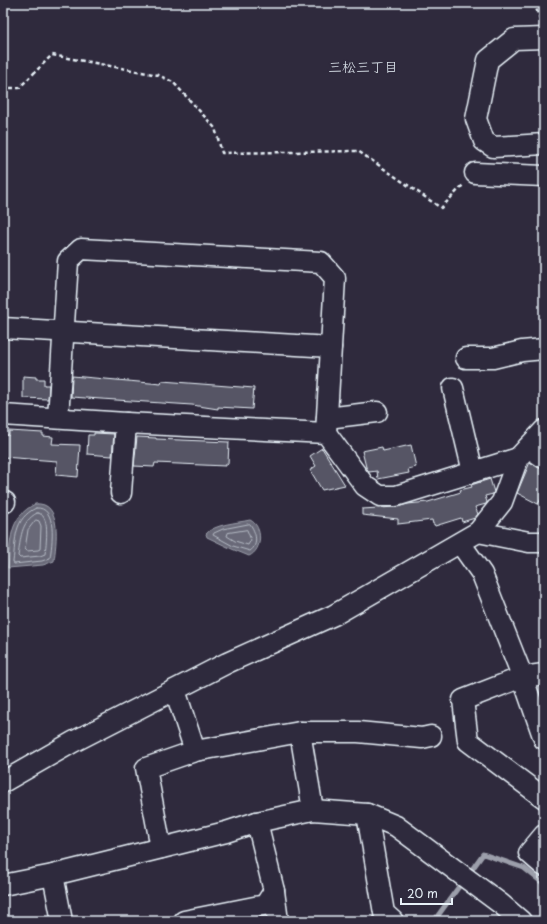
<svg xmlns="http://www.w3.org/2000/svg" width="547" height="924" viewBox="0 0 547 924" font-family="'Playpen Sans','Klee One',sans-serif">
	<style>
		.water { fill: #696978; stroke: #9c9fab }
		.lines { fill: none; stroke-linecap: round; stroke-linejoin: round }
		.shore { stroke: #b5bbc5; stroke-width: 1 }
		.stream { stroke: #9c9fab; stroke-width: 5 }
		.building { fill: #575565; stroke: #e8f1f8 }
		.minor-casing { stroke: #e8f1f8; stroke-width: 23 }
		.path { stroke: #e8f1f8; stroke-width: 2.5; stroke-dasharray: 4 3; stroke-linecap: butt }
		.minor { stroke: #2f2a3d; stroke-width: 20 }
		.labels { text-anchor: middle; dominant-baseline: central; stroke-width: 4; stroke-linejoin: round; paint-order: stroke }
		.neighbourhood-label { font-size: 14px; fill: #e8f1f8; stroke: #2f2a3d }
	</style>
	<rect width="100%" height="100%" fill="#2f2a3d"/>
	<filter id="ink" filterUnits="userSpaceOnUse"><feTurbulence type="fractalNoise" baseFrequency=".025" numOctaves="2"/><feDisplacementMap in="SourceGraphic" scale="8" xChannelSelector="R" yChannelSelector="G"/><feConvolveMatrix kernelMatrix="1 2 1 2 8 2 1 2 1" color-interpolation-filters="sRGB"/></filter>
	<g filter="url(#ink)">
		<!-- water -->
		<g class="water">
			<path d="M35 504C63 501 56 544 54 561L43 565 8 568C11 541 8 518 35 504Z"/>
			<path d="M250 520C263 526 263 550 249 556L232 549 207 537 206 534C214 524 237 523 250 520Z"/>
		</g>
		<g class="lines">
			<!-- shore -->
			<g class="shore">
				<path d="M36 508C58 506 52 545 50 558L42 561 14 564 13 562C16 539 13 519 36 508Z"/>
				<path d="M37 513C51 513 46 544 45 554L40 556 20 558 18 556C21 539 20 522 37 513Z"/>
				<path d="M36 520 39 521 41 526 40 549 38 550 27 551 25 549 28 530Z"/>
				<path d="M250 524C256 532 259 545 250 551L233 546 213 535 214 533 223 529Z"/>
				<path d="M247 530 251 540 248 545 235 541 227 536 228 533Z"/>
			</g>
			<!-- stream -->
			<g class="stream">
				<path d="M468 875 483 854 524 868 544 884"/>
				<path d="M434 921 463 881"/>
			</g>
		</g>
		<!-- building -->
		<g class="building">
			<path d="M23 376 36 377V379H44V385H49L48 399 23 398Z"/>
			<path d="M72 376 161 384 162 381 254 388 252 409 218 407V409L192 405 71 397Z"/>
			<path d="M9 431 43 433V436L53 437 52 444 80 445 78 477 56 475 57 461 3 457V435H9Z"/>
			<path d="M94 433 114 434 112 456 87 454 88 435H94Z"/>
			<path d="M137 437 156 438V439L229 442 228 464 226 463V466L155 463 154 467 134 466Z"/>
			<path d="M411 445 416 467 408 469 409 473 378 479 377 471 369 472 366 467 362 451 382 447 383 451Z"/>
			<path d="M322 448 345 485 322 490 310 470 316 466 310 456Z"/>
			<path d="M530 462 537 467 544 469V494L538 504 517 493Z"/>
			<path d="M490 479 494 492 493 494 485 496 487 502 486 504 475 507 478 514 475 518 462 522 461 518 435 526 434 524H433L432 520 398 524V519L362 515V509L396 507 408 504 428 502 461 492 460 490 472 487 471 485Z"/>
		</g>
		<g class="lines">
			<defs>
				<g id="minor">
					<path d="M544 38 514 39 488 60 476 119 484 141 493 147 544 144"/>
					<path d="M475 173 544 176"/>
					<path d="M3 328 331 347"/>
					<path d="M466 358H493L522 351 544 349"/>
					<path d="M453 388 473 472"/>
					<path d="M3 415 126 423 326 433 365 486 380 496H396L518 458"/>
					<path d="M58 418 68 261 81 249 321 262 335 278 326 433"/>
					<path d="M327 418 377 412"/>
					<path d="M528 447 544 458"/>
					<path d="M121 493 126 423"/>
					<path d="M3 502H5"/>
					<path d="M478 532 529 542H544"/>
					<path d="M460 543 482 574 521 673 544 739"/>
					<path d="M544 674 522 677 463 700 468 741 544 798"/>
					<path d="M175 690 195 751"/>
					<path d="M300 732 313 810"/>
					<path d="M3 782 73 742 227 663 334 615 478 532 502 502 518 458 544 430"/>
					<path d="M367 814 384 913 393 921"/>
					<path d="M544 835 529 853 544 866"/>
					<path d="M161 848 146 768 195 751 300 732H358L422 738 431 736"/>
					<path d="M53 875 62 921"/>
					<path d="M3 885 53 875 226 832 257 822 313 810 367 814 396 826 501 904 521 921"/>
					<path d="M274 891 278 921"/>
					<path d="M184 921 265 905 274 891 257 822"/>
				</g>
			</defs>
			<!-- minor casing -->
			<use href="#minor" class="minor-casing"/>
			<!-- path -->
			<g class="path">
				<path d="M534 3 540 19"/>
				<path d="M3 88H19L52 55 158 75 173 82 215 128 222 153 358 151 441 208 463 185"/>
			</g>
			<!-- minor -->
			<use href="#minor" class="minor"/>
		</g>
	</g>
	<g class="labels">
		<!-- neighbourhood labels -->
		<g class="neighbourhood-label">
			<text x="363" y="66">三松三丁目</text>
		</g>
	</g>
	<!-- margin -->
	<rect width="547" height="924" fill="none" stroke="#2f2a3d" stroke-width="16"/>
	<rect x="8" y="8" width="531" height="908" fill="none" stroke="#e8f1f8" stroke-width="1.5" filter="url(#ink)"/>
	<!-- scale -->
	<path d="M401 898v6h51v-6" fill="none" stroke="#e8f1f8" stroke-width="2"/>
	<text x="407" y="898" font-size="12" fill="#e8f1f8" stroke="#2f2a3d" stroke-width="3" paint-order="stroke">20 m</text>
</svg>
